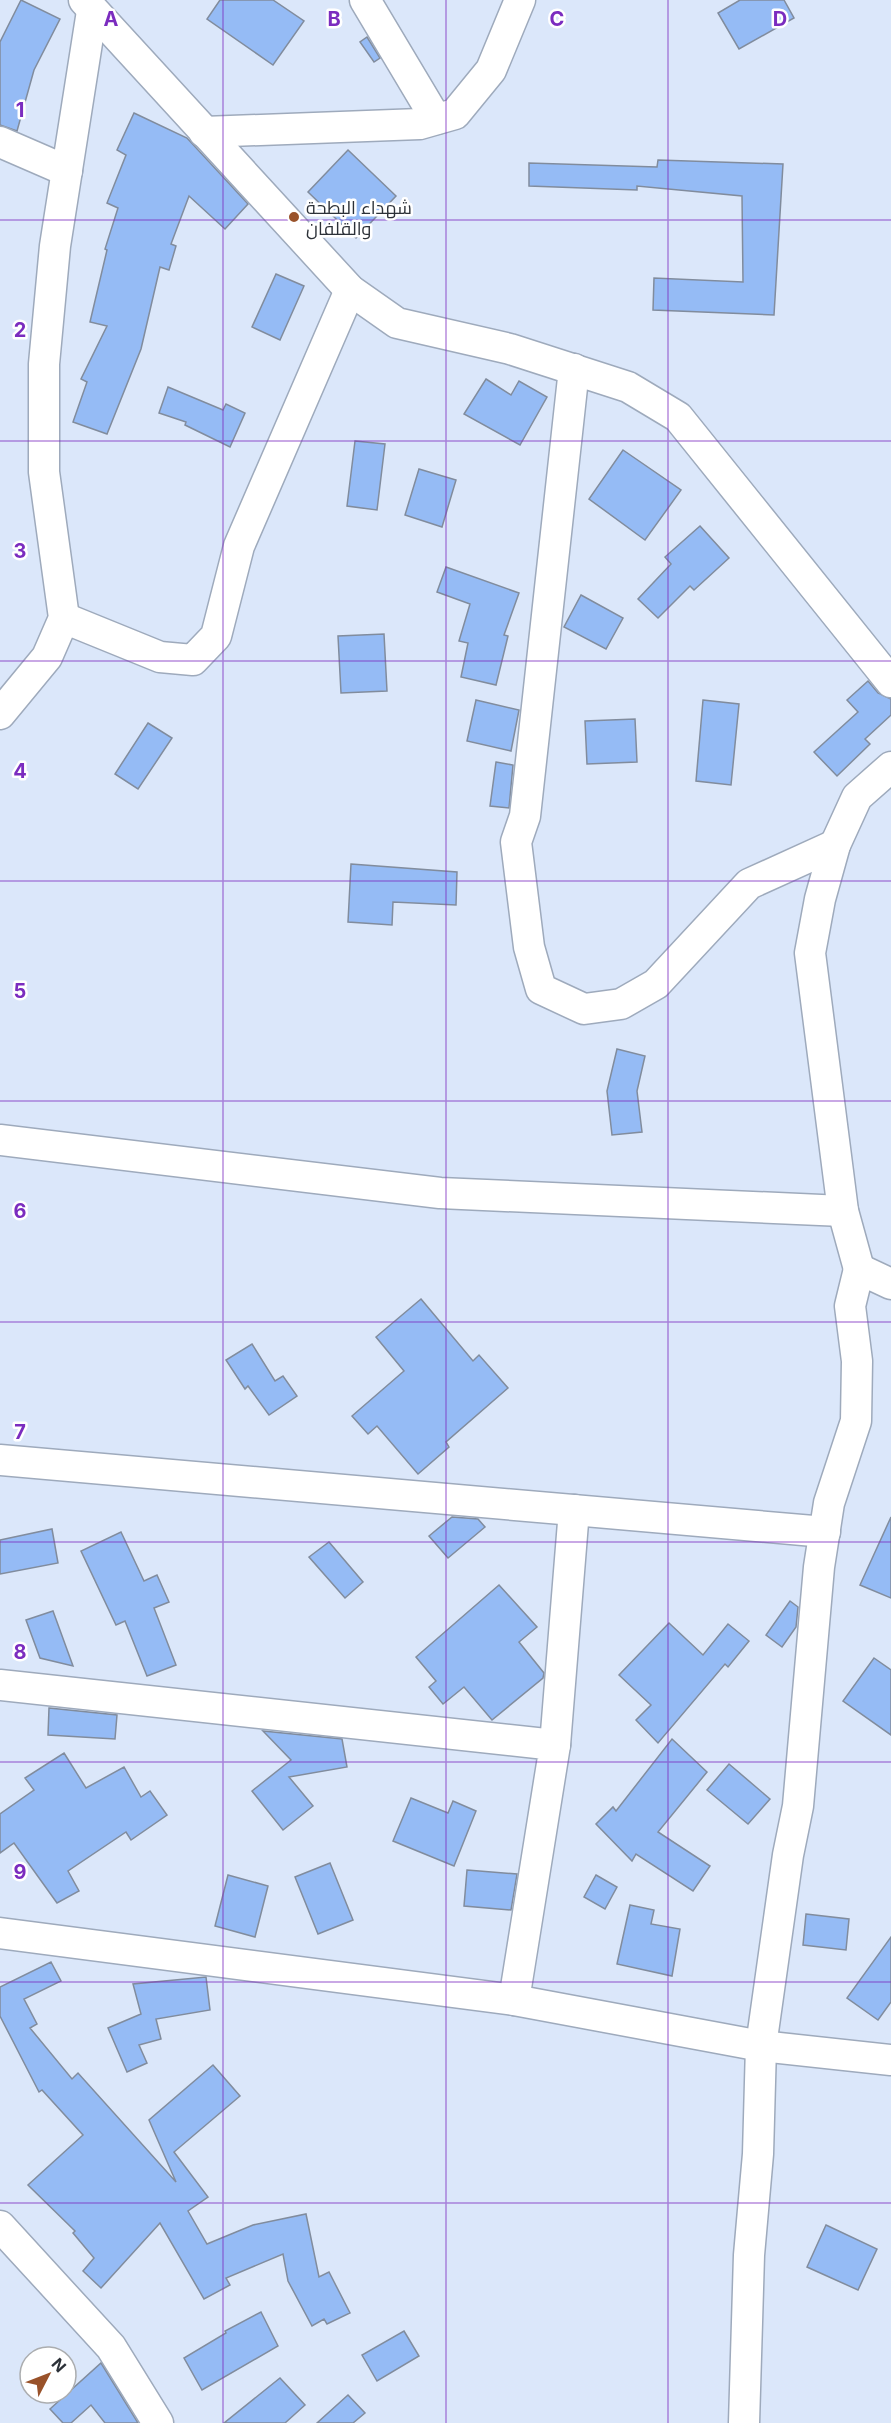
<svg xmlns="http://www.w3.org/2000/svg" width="891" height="2423" viewBox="0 0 891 2423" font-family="Inter,Cairo,sans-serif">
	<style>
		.building { fill: #95bbf5; stroke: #818c9d; stroke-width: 1.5 }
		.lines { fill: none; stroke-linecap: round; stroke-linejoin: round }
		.minor-casing { stroke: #9eaabc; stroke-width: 33 }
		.minor { stroke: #fff; stroke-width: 30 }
		.grid { fill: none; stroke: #7b2cbf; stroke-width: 1.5; stroke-opacity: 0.55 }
		.poi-dot { fill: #99522a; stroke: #fff; stroke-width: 2 }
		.labels { text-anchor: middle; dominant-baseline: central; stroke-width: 5; stroke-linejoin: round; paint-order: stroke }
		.poi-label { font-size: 18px; fill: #2c3138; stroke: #fff; text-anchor: start }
		.grid-label { font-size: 20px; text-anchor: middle; font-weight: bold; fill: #7b2cbf; stroke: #fff; stroke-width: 5; stroke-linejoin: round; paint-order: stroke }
	</style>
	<rect width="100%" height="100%" fill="#dbe7fa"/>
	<!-- building -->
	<g class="building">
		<path d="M21 0 60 19 34 70 17 131 0 125V42Z"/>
		<path d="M220 0H273L304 21 273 65 207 19Z"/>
		<path d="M740 0H784L794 18 739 49 718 13Z"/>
		<path d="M367 37 380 58 374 62 360 42Z"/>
		<path d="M134 113 187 138 248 204 225 229 189 196 171 244 176 246 169 270 160 267 141 349 107 434 73 422 87 382 81 379 107 326 90 322 107 250 105 249 118 208 107 203 126 155 117 150Z"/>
		<path d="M348 150 396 196 356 238 308 192Z"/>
		<path d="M658 160 783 164 774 315 653 310 654 278 743 282 742 196 637 186V190L529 186V163L657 167Z"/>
		<path d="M276 274 304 286 280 340 252 327Z"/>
		<path d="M486 379 511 395 519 381 547 397 520 445 464 414Z"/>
		<path d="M168 387 223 410 226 404 245 413 230 447 185 425 186 422 159 413Z"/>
		<path d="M355 441 385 444 377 510 347 506Z"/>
		<path d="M623 450 681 490 645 540 589 499Z"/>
		<path d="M419 469 456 480 442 527 405 515Z"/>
		<path d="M700 526 729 558 694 590 690 586 658 618 638 599 671 564 665 557Z"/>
		<path d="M446 567 519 593 504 635 508 636 496 685 461 677 468 643 459 641 470 604 437 592Z"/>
		<path d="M581 595 623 618 606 649 564 627Z"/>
		<path d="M384 634 387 691 341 693 338 636Z"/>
		<path d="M868 681 878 693 891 699V715L865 739 870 744 837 776 814 752 858 712 847 700Z"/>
		<path d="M476 700 519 710 511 751 467 741Z"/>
		<path d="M703 700 739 704 731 785 696 781Z"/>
		<path d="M635 719 637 762 587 764 585 721Z"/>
		<path d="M148 723 172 738 138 789 115 774Z"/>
		<path d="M496 762 513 765 509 808 490 806Z"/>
		<path d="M351 864 457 872 456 905 393 902 392 925 348 922Z"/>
		<path d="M617 1049 645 1056 637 1091 642 1132 612 1135 607 1091Z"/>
		<path d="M421 1299 473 1361 479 1355 508 1388 446 1442 449 1447 418 1474 377 1426 368 1434 352 1416 404 1371 376 1337Z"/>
		<path d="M252 1344 275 1381 283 1376 297 1396 269 1415 248 1386 245 1389 226 1360Z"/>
		<path d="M452 1517 478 1519 485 1527 448 1558 429 1536Z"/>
		<path d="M891 1517V1598L860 1585Z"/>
		<path d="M52 1529 58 1563 0 1574V1540Z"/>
		<path d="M121 1532 144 1581 157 1575 169 1602 154 1608 176 1665 147 1676 125 1621 116 1625 81 1551Z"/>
		<path d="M329 1542 363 1582 345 1598 309 1557Z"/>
		<path d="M499 1585 537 1627 519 1642 544 1673 543 1678 492 1720 464 1687 443 1704 429 1687 436 1681 416 1657Z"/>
		<path d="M790 1601 798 1607 796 1627 782 1647 766 1635Z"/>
		<path d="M53 1611 73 1666 40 1658 26 1620Z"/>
		<path d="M669 1623 703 1655 728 1624 749 1641 728 1667 725 1664 658 1743 636 1720 651 1705 619 1675Z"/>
		<path d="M874 1658 891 1670V1735L843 1701Z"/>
		<path d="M49 1708 117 1715 115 1739 48 1735Z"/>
		<path d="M263 1731 342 1739 347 1767 289 1777 313 1806 283 1830 252 1791 291 1760Z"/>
		<path d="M672 1739 707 1772 658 1832 710 1866 693 1891 636 1854 632 1861 596 1824 613 1807 616 1811Z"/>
		<path d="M64 1753 86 1788 124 1767 141 1797 150 1791 167 1815 131 1840 126 1832 68 1871 79 1891 57 1903 14 1843 0 1853V1814L34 1790 25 1778Z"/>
		<path d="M729 1764 770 1799 748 1824 707 1790Z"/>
		<path d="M411 1798 448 1813 453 1801 476 1811 454 1866 393 1841Z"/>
		<path d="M330 1863 353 1920 318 1934 295 1877Z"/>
		<path d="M467 1870 517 1874 511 1910 464 1906Z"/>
		<path d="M228 1875 268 1886 255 1937 215 1926Z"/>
		<path d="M596 1875 617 1887 605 1909 584 1897Z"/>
		<path d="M630 1905 654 1910 651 1924 680 1929 672 1976 617 1964Z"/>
		<path d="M806 1914 849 1919 846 1950 803 1945Z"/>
		<path d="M891 1937V2002L878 2020 847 1998Z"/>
		<path d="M51 1962 61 1981 24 1999 37 2024 30 2028 72 2079 78 2073 176 2182 149 2120 213 2065 240 2096 174 2152 208 2197 188 2211 207 2244 253 2225 306 2214 319 2277 329 2272 350 2313 327 2324 324 2319 312 2326 288 2281 283 2254 226 2278 230 2285 204 2299 160 2223 101 2288 83 2271 94 2258 73 2233 75 2231 28 2185 83 2135 42 2090 39 2092 0 2016V1987Z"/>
		<path d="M206 1977 210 2010 156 2019 161 2039 139 2045 147 2063 127 2072 108 2028 141 2014 133 1984Z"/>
		<path d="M826 2225 877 2249 858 2290 807 2267Z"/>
		<path d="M261 2312 278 2346 202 2390 184 2358 226 2333 225 2331Z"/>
		<path d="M404 2331 419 2356 377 2381 362 2355Z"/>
		<path d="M101 2363 138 2423H105L91 2405 71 2423H63L50 2409Z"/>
		<path d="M280 2378 305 2405 285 2423H224Z"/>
		<path d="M348 2395 365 2413 353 2423H317Z"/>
	</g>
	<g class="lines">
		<defs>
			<g id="minor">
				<path d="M84 0 350 290 397 323 510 349 628 387 678 417 891 682"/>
				<path d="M365 0 436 119"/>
				<path d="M204 132 420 124 455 114 491 70 520 0"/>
				<path d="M0 142 67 171"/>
				<path d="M574 369 525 816 516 842 529 947 541 989 584 1009 621 1004 656 984 749 884 835 845"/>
				<path d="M64 618 160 657 193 660 216 636 239 546 350 290"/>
				<path d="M0 714 47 657 64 618 44 472V364L55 246 92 11"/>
				<path d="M0 1140 440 1193 843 1211"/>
				<path d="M859 1269 843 1211 810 953 820 899 835 845 857 797 891 767"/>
				<path d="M0 1460 825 1532"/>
				<path d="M0 1685 555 1745 514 2000"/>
				<path d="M555 1745 574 1510"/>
				<path d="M0 1933 514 2000 761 2046 891 2060"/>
				<path d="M0 2226 111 2347 158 2423"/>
				<path d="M744 2423 749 2255 758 2154 761 2046 788 1855 798 1806 819 1567 829 1503 856 1421 857 1361 850 1306 859 1269 891 1284"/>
			</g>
		</defs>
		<!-- minor casing -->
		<use href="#minor" class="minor-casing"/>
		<!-- minor -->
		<use href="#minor" class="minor"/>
	</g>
	<!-- grid -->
	<path class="grid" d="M223 0V2423M446 0V2423M668 0V2423M0 220H891M0 441H891M0 661H891M0 881H891M0 1101H891M0 1322H891M0 1542H891M0 1762H891M0 1982H891M0 2203H891"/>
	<!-- markers -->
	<circle class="poi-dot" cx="294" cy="217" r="6"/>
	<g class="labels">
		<!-- poi labels -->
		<g class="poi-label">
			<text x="306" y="207">شهداء البطحة<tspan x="306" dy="21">والقلفان</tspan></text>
		</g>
	</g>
	<g class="grid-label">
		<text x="111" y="26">A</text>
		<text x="334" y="26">B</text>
		<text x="557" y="26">C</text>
		<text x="780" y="26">D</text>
		<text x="20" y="117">1</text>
		<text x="20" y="337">2</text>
		<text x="20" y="558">3</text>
		<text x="20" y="778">4</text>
		<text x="20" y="998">5</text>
		<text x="20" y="1218">6</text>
		<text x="20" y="1439">7</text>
		<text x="20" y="1659">8</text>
		<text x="20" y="1879">9</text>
	</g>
	<!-- north arrow -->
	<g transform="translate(48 2375) rotate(48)"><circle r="28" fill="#ffffff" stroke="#abadaf" stroke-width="1.5"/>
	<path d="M0-4.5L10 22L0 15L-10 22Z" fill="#99522a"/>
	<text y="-9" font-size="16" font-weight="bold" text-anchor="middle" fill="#2c3138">N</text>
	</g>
</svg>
